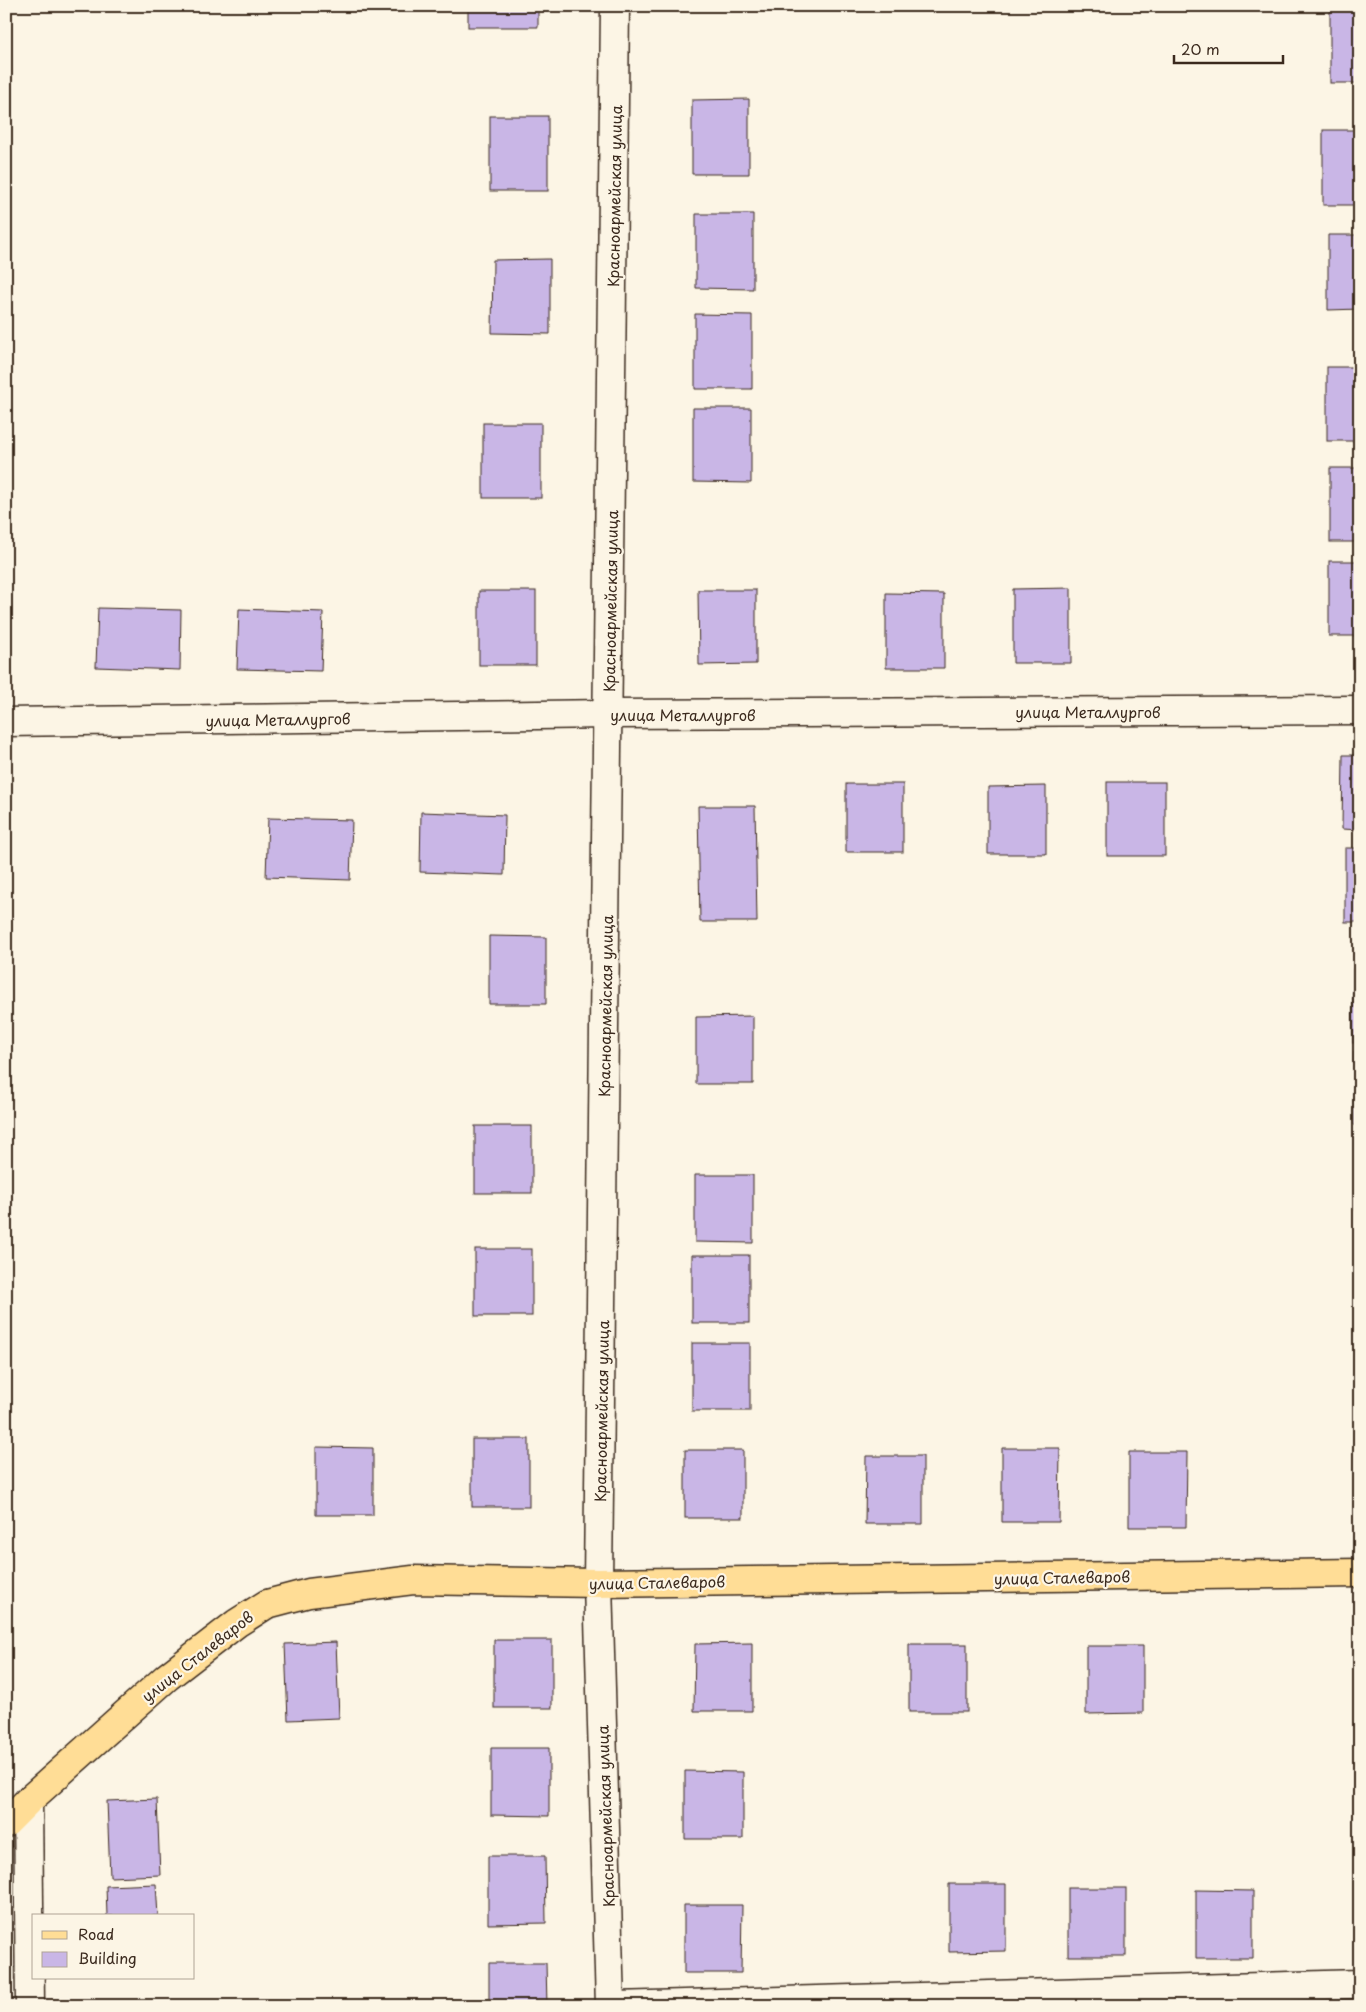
<svg xmlns="http://www.w3.org/2000/svg" width="1366" height="2012" viewBox="0 0 1366 2012" font-family="'Playpen Sans',sans-serif">
	<style>
		.building { fill: #c9b6e6; stroke: #3b2a1e }
		.lines { fill: none; stroke-linecap: round; stroke-linejoin: round }
		.street-casing { stroke: #3b2a1e; stroke-width: 31 }
		.secondary-casing { stroke: #3b2a1e; stroke-width: 31 }
		.primary-casing { stroke: #3b2a1e; stroke-width: 31 }
		.street { stroke: #fcf5e5; stroke-width: 28 }
		.secondary { stroke: #fcf5e5; stroke-width: 28 }
		.primary { stroke: #ffdd96; stroke-width: 28 }
		.labels { text-anchor: middle; dominant-baseline: central; stroke-width: 4.5; stroke-linejoin: round; paint-order: stroke }
		.street-label { font-size: 15px; fill: #3b2a1e; stroke: #fcf5e5 }
	</style>
	<rect width="100%" height="100%" fill="#fcf5e5"/>
	<filter id="ink" filterUnits="userSpaceOnUse"><feTurbulence type="fractalNoise" baseFrequency=".02" numOctaves="2"/><feDisplacementMap in="SourceGraphic" scale="10" xChannelSelector="R" yChannelSelector="G"/><feConvolveMatrix kernelMatrix="1 2 1 2 8 2 1 2 1" color-interpolation-filters="sRGB"/></filter>
	<g filter="url(#ink)">
		<!-- building -->
		<g class="building">
			<rect x="468" y="6" width="70" height="21"/>
			<rect x="1330" y="9" width="30" height="74"/>
			<path d="M749 99V174H692V100Z"/>
			<rect x="490" y="116" width="58" height="75"/>
			<rect x="1323" y="130" width="37" height="75"/>
			<path d="M696 214H753V289L696 288Z"/>
			<path d="M1328 235H1360V309L1328 310Z"/>
			<path d="M550 259V334L492 333 493 260Z"/>
			<path d="M695 314 752 315V389H695Z"/>
			<rect x="1327" y="367" width="33" height="74"/>
			<path d="M693 408H751V483L693 482Z"/>
			<rect x="483" y="423" width="58" height="75"/>
			<rect x="1330" y="468" width="30" height="74"/>
			<rect x="1329" y="561" width="31" height="75"/>
			<path d="M1071 588V663H1013V589Z"/>
			<path d="M698 590H756V664L699 665Z"/>
			<rect x="479" y="591" width="57" height="74"/>
			<path d="M886 593 944 594V668H886Z"/>
			<path d="M98 608 181 610 180 670 96 667Z"/>
			<path d="M239 609 323 612 321 671 237 669Z"/>
			<path d="M1343 755H1360V830L1342 829Z"/>
			<rect x="1107" y="782" width="58" height="74"/>
			<rect x="846" y="784" width="57" height="68"/>
			<path d="M1046 786V854H988V787Z"/>
			<path d="M698 806H755L757 922H700Z"/>
			<path d="M421 812 505 815 504 875 420 872Z"/>
			<path d="M268 818 352 820 350 880 266 877Z"/>
			<rect x="1345" y="848" width="15" height="74"/>
			<path d="M489 936 546 937V1004H489Z"/>
			<rect x="1353" y="969" width="7" height="74"/>
			<path d="M753 1016V1084H696V1017Z"/>
			<path d="M1354 1051H1360V1126L1354 1125Z"/>
			<rect x="475" y="1126" width="57" height="67"/>
			<path d="M1355 1136H1360V1211H1356Z"/>
			<path d="M695 1175H753V1243L695 1242Z"/>
			<rect x="475" y="1249" width="57" height="67"/>
			<rect x="692" y="1255" width="57" height="68"/>
			<rect x="692" y="1343" width="58" height="68"/>
			<rect x="472" y="1439" width="57" height="68"/>
			<path d="M316 1447 373 1448V1515H316Z"/>
			<path d="M1002 1448H1060L1059 1522H1002Z"/>
			<rect x="685" y="1450" width="58" height="68"/>
			<path d="M1129 1452H1187L1186 1527H1129Z"/>
			<path d="M866 1456H923V1524H865Z"/>
			<rect x="494" y="1640" width="58" height="68"/>
			<path d="M336 1642 339 1718 288 1720 285 1644Z"/>
			<path d="M752 1643V1711H694L695 1644Z"/>
			<rect x="909" y="1644" width="58" height="68"/>
			<path d="M1086 1646H1143V1713L1086 1714Z"/>
			<path d="M491 1748H549V1816L491 1815Z"/>
			<path d="M685 1771 743 1772V1839H685Z"/>
			<path d="M157 1799 160 1875 110 1877 107 1801Z"/>
			<path d="M488 1856H545L546 1923 488 1924Z"/>
			<path d="M156 1884 158 1916H107L106 1886Z"/>
			<path d="M949 1884H1006V1951L949 1952Z"/>
			<rect x="1068" y="1888" width="58" height="68"/>
			<path d="M1196 1890 1253 1891V1958H1196Z"/>
			<path d="M684 1905H742L741 1973H684Z"/>
			<path d="M489 1963H546L547 2006H489Z"/>
		</g>
		<g class="lines">
			<defs>
				<g id="street">
					<path d="M6 722 609 714 1360 710"/>
					<path d="M598 1583 615 6"/>
					<path d="M28 1801 30 2006"/>
					<path d="M616 2006 1360 1984"/>
				</g>
				<path id="secondary" d="M598 1583 610 2006"/>
				<path id="primary" d="M6 1823 28 1801 167 1677 237 1623 267 1604 309 1593 413 1580 598 1583 1360 1573"/>
			</defs>
			<!-- street casing -->
			<use href="#street" class="street-casing"/>
			<!-- secondary casing -->
			<use href="#secondary" class="secondary-casing"/>
			<!-- primary casing -->
			<use href="#primary" class="primary-casing"/>
			<!-- street -->
			<use href="#street" class="street"/>
			<!-- secondary -->
			<use href="#secondary" class="secondary"/>
			<!-- primary -->
			<use href="#primary" class="primary"/>
		</g>
	</g>
	<g class="labels">
		<!-- street labels -->
		<g class="street-label">
			<text transform="translate(614 196) rotate(-89)">Красноармейская улица</text>
			<text transform="translate(610 601) rotate(-89)">Красноармейская улица</text>
			<text x="1088" y="711">улица Металлургов</text>
			<text x="683" y="714">улица Металлургов</text>
			<text transform="translate(278 719) rotate(-1)">улица Металлургов</text>
			<text transform="translate(605 1006) rotate(-89)">Красноармейская улица</text>
			<text transform="translate(601 1411) rotate(-89)">Красноармейская улица</text>
			<text transform="translate(1062 1577) rotate(-1)">улица Сталеваров</text>
			<text transform="translate(657 1582) rotate(-1)">улица Сталеваров</text>
			<text transform="translate(197 1656) rotate(-38)">улица Сталеваров</text>
			<text transform="translate(605 1816) rotate(-92)">Красноармейская улица</text>
		</g>
	</g>
	<!-- margin -->
	<rect width="1366" height="2012" fill="none" stroke="#fcf5e5" stroke-width="25"/>
	<rect x="12" y="12" width="1341" height="1987" fill="none" stroke="#3b2a1e" stroke-width="2" filter="url(#ink)"/>
	<!-- legend -->
	<rect x="32" y="1914" width="162" height="65" fill="#fcf5e5" stroke="#afa495"/>
	<rect x="42" y="1931" width="25" height="8" fill="#ffdd96" stroke="#afa495"/>
	<text x="78" y="1940" font-size="15" fill="#3b2a1e">Road</text>
	<rect x="42" y="1952" width="25" height="15" fill="#c9b6e6" stroke="#afa495"/>
	<text x="78" y="1964" font-size="15" fill="#3b2a1e">Building</text>
	<!-- scale -->
	<path d="M1174 55v8h109v-8" fill="none" stroke="#3b2a1e" stroke-width="2.5"/>
	<text x="1181" y="55" font-size="15" fill="#3b2a1e" stroke="#fcf5e5" stroke-width="4" paint-order="stroke">20 m</text>
</svg>
